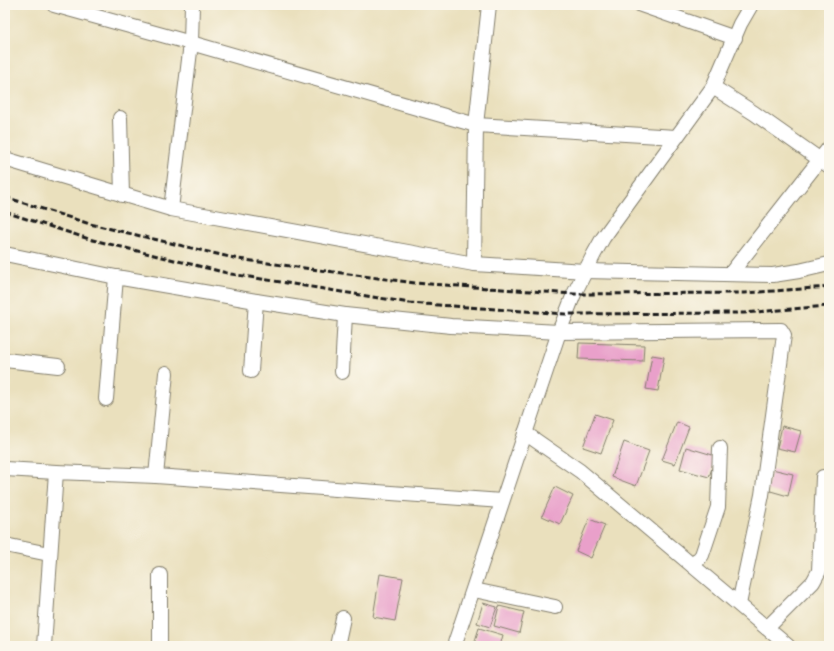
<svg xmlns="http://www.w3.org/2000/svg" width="834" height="651" viewBox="0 0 834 651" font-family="Itim,sans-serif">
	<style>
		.building { fill: #e9a0ca }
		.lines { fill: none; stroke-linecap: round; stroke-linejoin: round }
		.minor-casing { stroke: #837e6c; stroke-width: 16 }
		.minor { stroke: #fff; stroke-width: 14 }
		.rail { stroke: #1c1c1c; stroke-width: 3; stroke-dasharray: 6 3; stroke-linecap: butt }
	</style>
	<rect width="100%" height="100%" fill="#fbf7ec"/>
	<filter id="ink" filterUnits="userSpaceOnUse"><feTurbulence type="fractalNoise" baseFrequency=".025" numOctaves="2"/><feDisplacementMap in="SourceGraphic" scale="8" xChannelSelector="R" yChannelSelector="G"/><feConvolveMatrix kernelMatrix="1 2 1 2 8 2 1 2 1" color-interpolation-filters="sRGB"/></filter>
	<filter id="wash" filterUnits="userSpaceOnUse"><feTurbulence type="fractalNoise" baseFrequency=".012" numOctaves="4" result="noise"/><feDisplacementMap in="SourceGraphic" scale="16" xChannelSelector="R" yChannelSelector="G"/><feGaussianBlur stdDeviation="0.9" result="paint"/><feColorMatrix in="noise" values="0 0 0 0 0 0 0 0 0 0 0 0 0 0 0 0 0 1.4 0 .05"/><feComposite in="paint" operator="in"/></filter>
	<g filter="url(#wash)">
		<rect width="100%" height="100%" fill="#eae0bd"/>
		<g id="blocks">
			<!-- building -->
			<g class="building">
				<path d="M579 343 644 345 643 361 578 359Z"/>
				<path d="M652 355 664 357 658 391 646 389Z"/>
				<path d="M595 414 613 420 601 453 583 447Z"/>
				<path d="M677 422 689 427 675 464 662 460Z"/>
				<path d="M782 426 801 431 795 452 777 448Z"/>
				<path d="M624 442 649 451 636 486 612 477Z"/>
				<path d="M686 447 716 456 709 477 680 469Z"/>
				<path d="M772 469 793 474 788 496 767 490Z"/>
				<path d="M555 487 573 496 560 524 542 516Z"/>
				<path d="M589 519 605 525 591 558 576 551Z"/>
				<path d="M380 574 403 578 395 621 373 617Z"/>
				<path d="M483 603 497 607 490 627 477 623Z"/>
				<path d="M499 606 524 612 519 633 494 626Z"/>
				<path d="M479 628 503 635 500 646 474 644Z"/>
			</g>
		</g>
	</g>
	<g filter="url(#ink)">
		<use href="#blocks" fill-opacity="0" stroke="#837e6c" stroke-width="1"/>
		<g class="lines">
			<defs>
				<g id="minor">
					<path d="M54 5 191 43 171 209 474 264"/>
					<path d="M192 5 191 43 476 125 474 264 585 271 773 275 799 271 829 264"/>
					<path d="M489 5 476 125 676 137"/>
					<path d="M641 5 735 38"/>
					<path d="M713 87 754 113 829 166"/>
					<path d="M120 118 122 195"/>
					<path d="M5 159 171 209"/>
					<path d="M5 254 116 277 256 301 345 315 451 326 559 332 781 330 784 335 762 495 739 604"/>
					<path d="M731 273 829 148"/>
					<path d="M5 360 58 366"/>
					<path d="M251 371 256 301"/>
					<path d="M342 372 345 315"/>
					<path d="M106 399 116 277"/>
					<path d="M525 433 580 471 788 646"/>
					<path d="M5 469 56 472"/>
					<path d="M156 476 166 373"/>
					<path d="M5 545 49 554"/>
					<path d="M693 566 702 555 718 507 720 448"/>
					<path d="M474 590 555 607"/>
					<path d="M767 628 813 582 819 571 823 477"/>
					<path d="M44 646 56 472 156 476 502 501"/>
					<path d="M160 646V575"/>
					<path d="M337 646 343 618"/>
					<path d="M454 646 559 332 574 294 594 254 603 238 713 87 740 24 751 5"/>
				</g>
			</defs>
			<!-- minor casing -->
			<use href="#minor" class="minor-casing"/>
			<!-- minor -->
			<use href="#minor" class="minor"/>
			<!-- rail -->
			<g class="rail">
				<path d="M5 197 90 224 238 259 415 283 574 294 745 293 829 287"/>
				<path d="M5 212 89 239 231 274 410 303 566 314 744 313 829 306"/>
			</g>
		</g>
	</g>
	<!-- margin -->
	<rect width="834" height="651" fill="none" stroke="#fbf7ec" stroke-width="20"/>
</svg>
